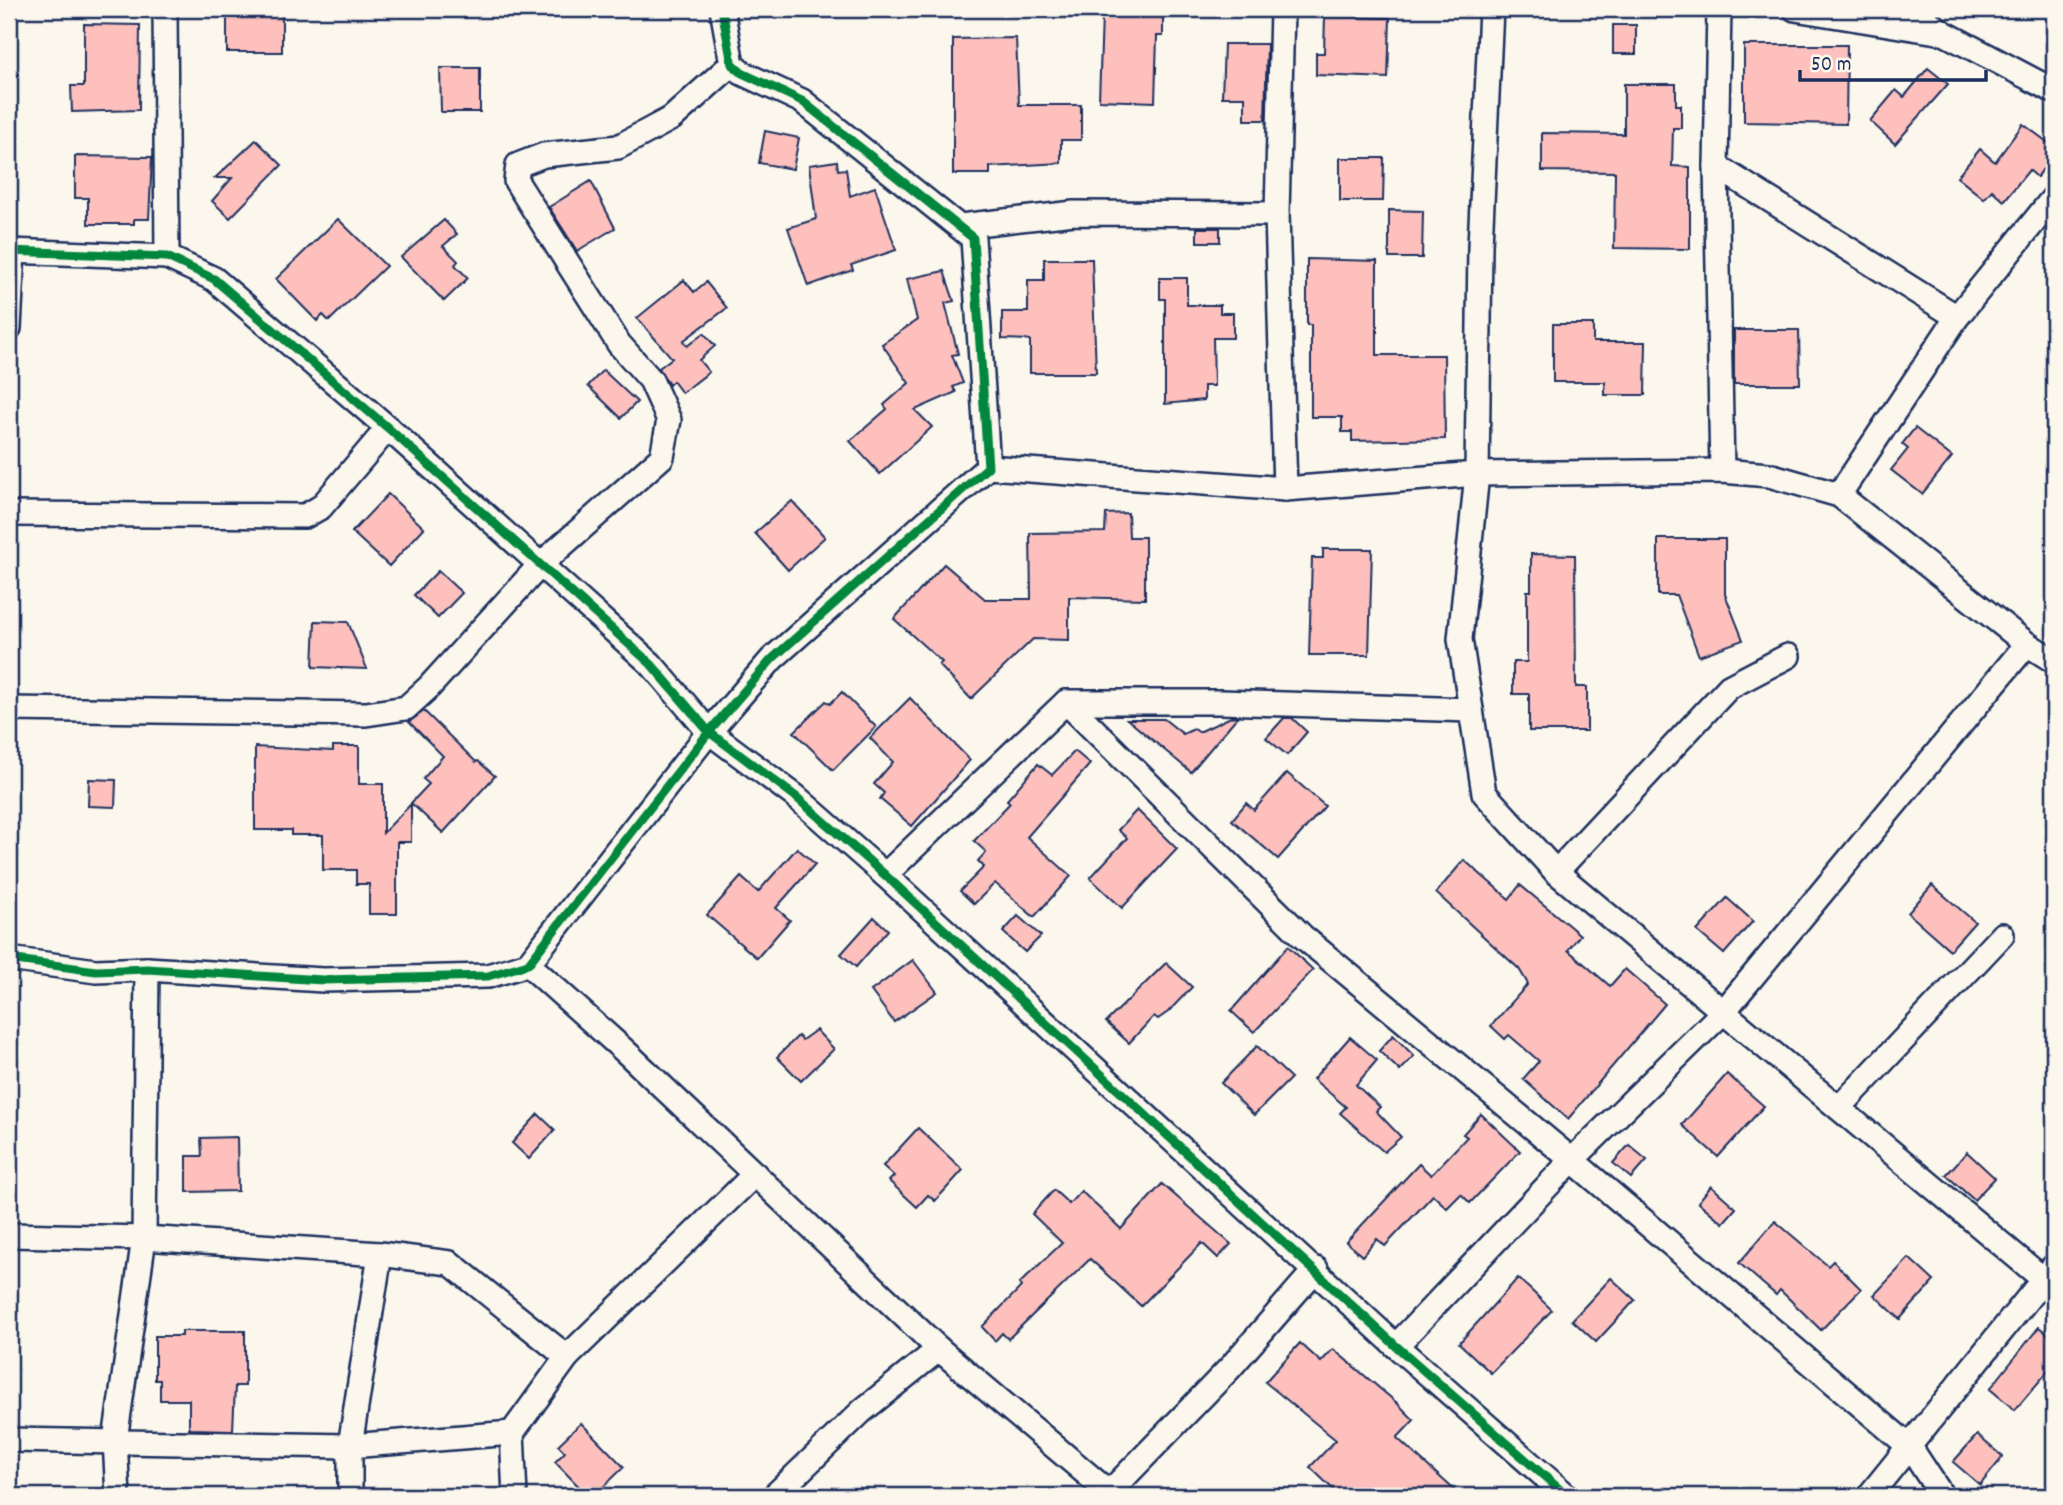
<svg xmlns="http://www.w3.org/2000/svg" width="2063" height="1505" viewBox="0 0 2063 1505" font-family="Dekko,sans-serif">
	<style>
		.building { fill: #fdc0bd; stroke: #1b2f5e; stroke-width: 2 }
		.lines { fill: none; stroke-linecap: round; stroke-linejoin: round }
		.street-casing { stroke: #1b2f5e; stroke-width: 28 }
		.street { stroke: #fbf7ec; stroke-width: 23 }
		.cycleway-casing { stroke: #fbf7ec; stroke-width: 13 }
		.cycleway { stroke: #00873e; stroke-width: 9 }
	</style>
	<rect width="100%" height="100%" fill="#fbf7ec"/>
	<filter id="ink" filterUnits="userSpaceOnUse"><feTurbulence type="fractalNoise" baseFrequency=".0143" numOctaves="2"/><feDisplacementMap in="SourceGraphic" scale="14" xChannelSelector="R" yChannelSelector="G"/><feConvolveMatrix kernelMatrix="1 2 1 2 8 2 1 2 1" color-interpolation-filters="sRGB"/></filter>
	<g filter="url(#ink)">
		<!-- building -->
		<g class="building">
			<path d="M282 14V52H227V15Z"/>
			<path d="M1163 15V36H1157L1155 102 1099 100 1102 16Z"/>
			<path d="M1325 16 1390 18 1388 78 1316 75V53H1324Z"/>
			<path d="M84 24 140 25 139 110 72 112 71 86H84Z"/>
			<rect x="1613" y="25" width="23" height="29"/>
			<path d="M1016 38 1019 105H1081V140H1061V163L990 167V174H953V39Z"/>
			<path d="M1224 44H1267L1265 120H1245V97H1222Z"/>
			<path d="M1744 45H1847L1846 124 1744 122Z"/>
			<path d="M440 68H480V112H441Z"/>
			<path d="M1928 68 1948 84 1895 144 1870 121 1896 90 1904 97Z"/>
			<path d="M1624 84H1676V105H1681V128H1673L1672 166 1690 167V249L1614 248 1615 172 1542 171V133L1624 134Z"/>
			<path d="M2023 124 2054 147V154L2037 177 2029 170 2004 201 1992 190 1984 199 1957 177 1980 149 1995 162Z"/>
			<path d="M765 131 799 138 793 169 759 163Z"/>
			<path d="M256 140 282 165 230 218 212 201 232 178H215Z"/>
			<path d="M75 156 152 157 149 219H134V224H88V198H75Z"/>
			<path d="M1340 158H1384L1383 201H1340Z"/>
			<path d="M837 161 838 170 846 169 850 196 875 187 896 250 851 265 853 270 808 286 788 228 816 219 809 165Z"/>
			<path d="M591 181 615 228 577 251 549 207Z"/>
			<path d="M1389 210 1423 211 1422 258H1389Z"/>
			<path d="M338 219 386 266 329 321 323 315 317 321 276 279Z"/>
			<path d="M444 220 457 234 443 246 458 261 455 265 468 278 444 301 401 257Z"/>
			<rect x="1197" y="228" width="23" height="14"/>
			<path d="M1044 259H1092L1096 373H1030V340L1002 339V312H1028V280H1044Z"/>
			<path d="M1307 259 1377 261V355H1444L1445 439 1352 441V432H1342V417H1311V325H1307Z"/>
			<path d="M944 271 954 301 945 303 958 354 952 355 963 383 953 387 956 392 915 410 932 427 880 474 850 441 887 409 884 405 909 383 882 344 917 320 907 279Z"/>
			<path d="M1160 278H1187V305H1220V313H1233V338H1213L1214 386H1204V400L1165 404V299H1160Z"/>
			<path d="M684 280 694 292 706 282 727 308 683 341 687 346 704 333 715 346 699 360 709 372 682 393 673 381 669 385 659 368 672 358 637 318Z"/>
			<path d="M1553 324H1593V342H1646L1645 395H1605V382H1553Z"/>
			<path d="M1734 330H1799L1800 384H1734Z"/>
			<path d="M603 370 637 402 621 418 588 386Z"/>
			<path d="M1915 428 1952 457 1922 494 1891 470 1908 449 1902 444Z"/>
			<path d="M388 494 424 528 389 566 352 532Z"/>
			<path d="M792 501 825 537 788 570 755 533Z"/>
			<path d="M1128 513 1129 537H1145V599L1069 597V640L1033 639 971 699 939 665 942 662 894 619 944 564 985 599H1031L1030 533 1105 532 1106 514Z"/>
			<path d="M1658 539H1725V594L1743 640 1699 656 1676 595H1658Z"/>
			<path d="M1323 549H1372L1369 655H1309L1312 558H1323Z"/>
			<path d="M1531 554 1575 555 1576 687H1587V731H1529V694H1513V662H1527V591H1531Z"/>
			<path d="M438 571 462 593 438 618 414 595Z"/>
			<path d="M315 621 348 622 367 669 313 667Z"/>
			<path d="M842 692 876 727 833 770 794 732 826 701 830 704Z"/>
			<path d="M910 698 970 760 912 826 880 799 884 793 874 784 893 762 870 738Z"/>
			<path d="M424 711 476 762 478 761 495 776 443 833 411 803 429 784 423 779 443 756 409 722Z"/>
			<path d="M1233 716 1237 717 1191 772 1127 719H1164L1183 734 1194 729 1199 732Z"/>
			<path d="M1284 718H1292L1307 732 1287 755 1266 738Z"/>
			<path d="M333 746H359V784H383V833L411 804V842H397V914H369V884H356V870H323V835H291V830H255V747L333 751Z"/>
			<path d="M1075 751 1090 764 1027 837 1071 876 1034 917 995 883 974 904 960 891 984 867 978 861 986 852 974 841 1010 803 1007 800 1038 764 1052 775Z"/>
			<path d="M1287 773 1325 806 1278 859 1232 820 1246 803 1254 810Z"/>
			<path d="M89 779 116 780 115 807 88 806Z"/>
			<path d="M1137 810 1177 849 1122 908 1090 878 1127 838 1118 830Z"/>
			<path d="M797 848 815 864 776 908 790 920 757 958 707 915 741 877 758 892Z"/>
			<path d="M1464 860 1509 899 1520 885 1567 924 1580 935 1568 950 1610 986 1625 969 1665 1004 1568 1119 1523 1079 1539 1061 1509 1035 1505 1039 1491 1026 1528 984 1519 969 1436 893Z"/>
			<path d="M1932 885 1975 922 1950 950 1908 913Z"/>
			<path d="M1727 898 1753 921 1724 954 1697 931Z"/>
			<path d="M1018 916 1041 936 1025 952 1003 932Z"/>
			<path d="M874 917 888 930 856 967 841 954Z"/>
			<path d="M1288 946 1313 970 1254 1032 1231 1011Z"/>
			<path d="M913 960 937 992 894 1022 871 991Z"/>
			<path d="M1166 963 1192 987 1168 1012 1158 1019 1154 1016 1129 1043 1106 1022Z"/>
			<path d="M816 1030 834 1049 801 1081 777 1057 798 1036 802 1040Z"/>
			<path d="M1393 1035 1414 1056 1400 1071 1379 1051Z"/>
			<path d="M1350 1037 1377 1060 1356 1085 1380 1107 1376 1111 1401 1137 1384 1152 1340 1113 1346 1107 1313 1079Z"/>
			<path d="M1257 1046 1291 1078 1254 1115 1221 1083Z"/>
			<path d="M1727 1074 1764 1106 1718 1157 1682 1125Z"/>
			<path d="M538 1114 555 1130 529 1159 512 1143Z"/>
			<path d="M1481 1114 1520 1151 1470 1203 1461 1194 1447 1208 1433 1195 1385 1246 1377 1239 1362 1256 1346 1242 1419 1164 1431 1175 1467 1137 1463 1134Z"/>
			<path d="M918 1128 963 1170 935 1201 928 1195 917 1207 889 1181 894 1176 883 1166Z"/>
			<path d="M237 1137 238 1191 187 1192V1156H202L201 1138Z"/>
			<path d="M1629 1145 1647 1160 1631 1178 1613 1163Z"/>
			<path d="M1967 1152 1995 1178 1974 1200 1946 1175Z"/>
			<path d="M1162 1184 1231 1244 1218 1258 1202 1243 1141 1306 1090 1259 1008 1339 1002 1333 995 1341 982 1327 1021 1287 1019 1284 1062 1243 1032 1214 1054 1190 1069 1204 1081 1191 1121 1229Z"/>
			<path d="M1711 1186 1736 1208 1723 1223 1698 1202Z"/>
			<path d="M1775 1221 1828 1266 1833 1261 1861 1289 1821 1330 1780 1290 1776 1295 1739 1263Z"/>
			<path d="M1909 1258 1934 1281 1900 1319 1874 1295Z"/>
			<path d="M1518 1278 1552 1310 1491 1373 1459 1343Z"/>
			<path d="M1611 1278 1635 1300 1596 1342 1572 1320Z"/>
			<path d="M2039 1327 2054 1339V1364L2015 1410 1990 1389Z"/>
			<path d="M182 1331H245V1386H235L233 1430 189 1429V1400H160V1380H155V1336H182Z"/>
			<path d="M1300 1343 1321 1362 1333 1349 1397 1403 1414 1420 1397 1438 1461 1496H1340L1310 1467 1336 1440 1265 1382Z"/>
			<path d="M581 1423 624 1467 594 1496H588L555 1462 565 1452 558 1445Z"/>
			<path d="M1977 1435 2003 1457 1980 1485 1953 1462Z"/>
		</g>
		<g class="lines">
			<defs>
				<g id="street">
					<path d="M165 9 167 257"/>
					<path d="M1282 9 1277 214 1285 489"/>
					<path d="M1491 9 1480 246 1477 474 1460 639 1484 793 1556 872 2054 1288"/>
					<path d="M1719 9 1716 166 1722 471"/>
					<path d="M1795 9 1937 32"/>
					<path d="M1910 9 1944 33 2054 91"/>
					<path d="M1716 166 1957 317"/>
					<path d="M960 226 1074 213 1277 214"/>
					<path d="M9 251 167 257 214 279 388 428 651 664 709 732 795 796 885 875 1396 1346 1567 1496"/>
					<path d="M9 328 13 251"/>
					<path d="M988 467 1285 489 1477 474 1722 471 1769 475 1839 495 2027 644 2054 661"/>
					<path d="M1839 495 1957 317 2054 197"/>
					<path d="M9 514 305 516 321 507 388 428"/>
					<path d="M1066 702 1302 936 1572 1160 1910 1447 1942 1496"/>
					<path d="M9 709 366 714 406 708 429 687 540 565 662 457 669 420 651 380 619 344 516 181 518 165 544 155 618 147 672 118 732 64"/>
					<path d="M1556 872 1729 687 1788 656"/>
					<path d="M885 875 1066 702H1221L1471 710"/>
					<path d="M9 959 96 971 147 969 323 980 488 976 528 964 709 732 772 659 988 467 973 238 802 101 742 73 732 64 722 9"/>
					<path d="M528 964 627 1053 939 1349 1113 1496"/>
					<path d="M1839 1108 2002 935"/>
					<path d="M9 1235 144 1238 380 1254 450 1263 567 1357"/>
					<path d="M1396 1346 1572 1160 1724 1011 2027 644"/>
					<path d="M512 1433 515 1496"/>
					<path d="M9 1440 350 1446 512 1433 567 1357 755 1174"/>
					<path d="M118 1496 115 1440 144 1238 147 969"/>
					<path d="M350 1496V1446L380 1254"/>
					<path d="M774 1496 862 1411 939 1349"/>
					<path d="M1106 1496 1229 1369 1316 1269"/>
					<path d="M1869 1496 2054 1266"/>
				</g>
			</defs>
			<!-- street casing -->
			<use href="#street" class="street-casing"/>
			<!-- street -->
			<use href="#street" class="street"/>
			<defs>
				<g id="cycleway">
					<path d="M9 251 167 257 214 279 388 428 651 664 709 732 795 796 885 875 1396 1346 1567 1496"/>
					<path d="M9 959 96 971 147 969 323 980 488 976 528 964 709 732 772 659 988 467 973 238 802 101 742 73 732 64 722 9"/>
				</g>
			</defs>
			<!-- cycleway casing -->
			<use href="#cycleway" class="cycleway-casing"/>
			<!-- cycleway -->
			<use href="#cycleway" class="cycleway"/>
		</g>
	</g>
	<!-- margin -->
	<rect width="2063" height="1505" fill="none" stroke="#fbf7ec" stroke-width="35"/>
	<rect x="18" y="18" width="2028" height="1470" fill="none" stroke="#1b2f5e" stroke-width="2.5" filter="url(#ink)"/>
	<!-- scale -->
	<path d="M1800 70v10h186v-10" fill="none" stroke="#1b2f5e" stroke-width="3.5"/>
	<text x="1811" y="70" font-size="21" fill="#1b2f5e" stroke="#fbf7ec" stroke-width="5" paint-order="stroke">50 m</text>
</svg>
